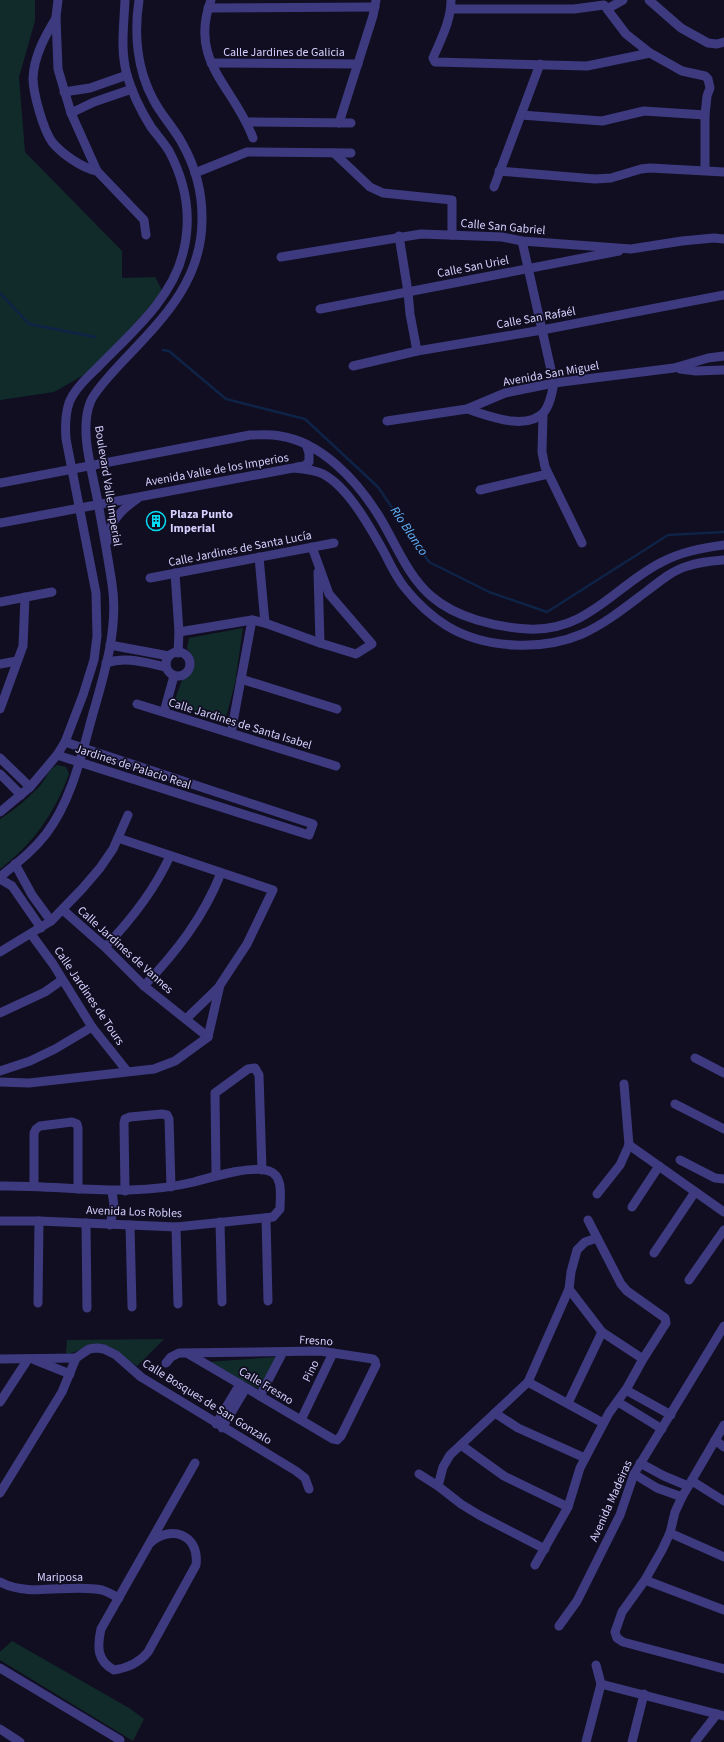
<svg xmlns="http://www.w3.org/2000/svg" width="724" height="1742" viewBox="0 0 724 1742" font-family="'Source Sans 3',sans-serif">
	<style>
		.green { fill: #112b2a }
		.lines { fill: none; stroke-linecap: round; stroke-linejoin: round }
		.stream { stroke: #0e2346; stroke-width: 2.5 }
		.street { stroke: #3d3a7f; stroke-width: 9 }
		.labels { text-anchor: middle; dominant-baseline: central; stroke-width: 3.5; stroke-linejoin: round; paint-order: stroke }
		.street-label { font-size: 12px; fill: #d5d0fe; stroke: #110e22 }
		.poi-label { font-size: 12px; font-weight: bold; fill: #d5d0fe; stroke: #110e22; text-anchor: start }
		.water-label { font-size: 13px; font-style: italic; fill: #60b3fb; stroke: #110e22 }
	</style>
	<rect width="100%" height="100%" fill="#110e22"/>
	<!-- green -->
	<g class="green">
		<path d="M0 0H35V21L19 77 25 152 122 251V278L155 277 163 292 96 368 54 392 0 400Z"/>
		<path d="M243 628 235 683 225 721 173 705 182 680C197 673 195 660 187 648L189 638Z"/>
		<path d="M57 765 66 767 69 774C54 814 34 843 0 869V819C13 811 26 800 37 789 45 782 47 770 57 765Z"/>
		<path d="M164 1339 137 1366C123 1358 107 1343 89 1346 81 1348 77 1353 66 1354L67 1340Z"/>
		<path d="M276 1357 259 1389 207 1362Z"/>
		<path d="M12 1641 129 1708 144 1719 133 1741 0 1660V1652Z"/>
	</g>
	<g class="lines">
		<!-- stream -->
		<g class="stream">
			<path d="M0 293 29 324 95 337"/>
			<path d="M163 350 169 351 226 399 305 419 378 487 429 562 489 592 547 612 668 535 724 532"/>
		</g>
		<!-- street -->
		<g class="street">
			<path d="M58 0 56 17 58 69 71 113 97 171 144 220 146 235"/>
			<path d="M211 0C188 62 234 86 253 138"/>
			<path d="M451 0C451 21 441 39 433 58L435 62 587 66 650 53 626 34 607 9 623 0"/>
			<path d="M649 0 681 28 708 43 717 44 724 42"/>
			<path d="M208 8 375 7"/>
			<path d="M451 9H574L604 5"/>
			<path d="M56 18C45 36 34 56 33 78 33 93 43 129 52 142 62 154 82 168 97 171"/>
			<path d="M650 53 682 71 705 76 708 79 710 88 707 96 705 115V170"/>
			<path d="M211 63 358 64"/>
			<path d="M64 92 90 88 127 75"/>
			<path d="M71 113 94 102 132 89"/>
			<path d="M521 115 602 121 644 111 705 115"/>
			<path d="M247 122 351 123"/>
			<path d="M339 123 373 16 376 0"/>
			<path d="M334 153 370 187 383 193 452 200V235"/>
			<path d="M499 171 595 179 611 178 641 169 650 168 724 172"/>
			<path d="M195 173 247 152 351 153"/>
			<path d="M494 187 540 64"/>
			<path d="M399 236 408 292 410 314 417 351"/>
			<path d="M281 257 421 234 502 237 522 241 631 249 682 241 714 238 724 239"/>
			<path d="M320 309 619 251"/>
			<path d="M353 366 417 351 542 330 724 295"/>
			<path d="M680 369 696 371 724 370"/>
			<path d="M467 409C487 415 526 432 544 412 550 405 552 393 554 383L522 241"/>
			<path d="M543 414 542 452 545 467 582 543"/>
			<path d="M387 421 467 409 505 393 554 383 674 368 708 358 724 356"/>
			<path d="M297 467 304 466 309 462V453L306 444"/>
			<path d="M0 483 250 435C260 435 270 434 280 436 321 442 356 480 377 513 395 541 406 574 431 596 456 618 496 627 528 629 587 632 614 587 660 563 680 552 702 548 724 545"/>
			<path d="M480 490 548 474"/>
			<path d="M0 523 293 468C303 469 314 470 323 474 348 487 370 527 384 552 390 564 396 577 405 588 417 603 431 616 447 626 485 649 542 651 582 634 605 624 627 606 647 591 660 581 673 570 688 566 699 562 712 561 724 560"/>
			<path d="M107 542C108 523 122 509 137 499"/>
			<path d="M259 557 265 623"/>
			<path d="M318 572 320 643"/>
			<path d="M175 573 179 632 178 653"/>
			<path d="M150 578 334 543"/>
			<path d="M0 602 52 592"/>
			<path d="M179 632 252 620 265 623 320 643 356 654 372 644 329 594 312 547"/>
			<path d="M110 645 169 656"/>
			<circle cx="178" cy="664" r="12"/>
			<path d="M106 663C127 656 146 663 166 667"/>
			<path d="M0 664 17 661"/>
			<path d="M241 679 337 709"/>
			<path d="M137 704 336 766"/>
			<path d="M0 709 23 646 25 597"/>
			<path d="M164 712 174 676"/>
			<path d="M231 733 252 620"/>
			<path d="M57 755 309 835 313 824 65 742"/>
			<path d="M0 758 30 787"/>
			<path d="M0 774 21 795"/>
			<path d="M0 812 30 787 57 755 65 742 83 695 94 660 97 636 96 593 66 439C65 426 65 415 69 403 74 389 89 376 99 366 131 333 172 299 183 253 192 218 186 183 169 151 164 143 157 135 151 127 141 111 132 93 127 75 120 50 124 25 125 0"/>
			<path d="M118 838 273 890 247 944 220 985 208 1037"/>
			<path d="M15 864 32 895 51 921"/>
			<path d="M0 877C17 863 33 851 46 834 71 801 81 757 92 717 104 675 119 628 112 584 108 557 103 530 98 503 93 473 79 432 90 403 94 391 114 371 123 361 163 319 203 280 202 217 202 191 195 166 182 143 174 128 161 115 153 99 137 69 134 33 139 0"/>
			<path d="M0 879 12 886 41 928"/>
			<path d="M63 910 105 947 144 986 208 1037"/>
			<path d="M31 934 53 964 92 1027 127 1071"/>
			<path d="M105 947C132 919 154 891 170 856"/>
			<path d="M0 952 51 921 82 889 100 868 113 849 128 815"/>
			<path d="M144 986C177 951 203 918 221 873"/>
			<path d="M0 1013 45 992 62 980"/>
			<path d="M186 1019 219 987"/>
			<path d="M695 1058 724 1073"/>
			<path d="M0 1071 30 1061 55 1049 92 1027"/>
			<path d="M0 1082 29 1083 154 1069 175 1061 208 1037"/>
			<path d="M675 1104 724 1129"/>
			<path d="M629 1145 724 1212"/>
			<path d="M680 1160 715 1178 724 1179"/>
			<path d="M216 1175 215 1093 248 1069 255 1068 259 1075 262 1170"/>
			<path d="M0 1186C65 1185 130 1198 194 1182 212 1177 251 1165 269 1171 284 1176 280 1197 280 1209L273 1217 176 1227 39 1221H0"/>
			<path d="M34 1186V1133L36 1129 40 1126 72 1122 77 1124 78 1128V1189"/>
			<path d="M125 1191 124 1123 125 1119 130 1117 162 1114 167 1115 169 1119 171 1187"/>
			<path d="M597 1194 620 1165 629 1145 624 1084"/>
			<path d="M632 1207 659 1166"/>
			<path d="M266 1218 268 1301"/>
			<path d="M220 1222 222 1302"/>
			<path d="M86 1223 87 1308"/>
			<path d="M110 1225 114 1206 112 1191"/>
			<path d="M130 1225 132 1307"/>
			<path d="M176 1227 178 1304"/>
			<path d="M654 1253 695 1192"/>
			<path d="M689 1280 724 1230"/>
			<path d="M569 1289 602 1332 643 1359"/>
			<path d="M38 1303 39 1221"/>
			<path d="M0 1359 76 1358"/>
			<path d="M35 1360 70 1374"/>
			<path d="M166 1363 171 1357 179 1353 320 1351 373 1359 375 1361 376 1365 341 1436 337 1440 333 1439 187 1353"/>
			<path d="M528 1382 603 1423"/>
			<path d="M626 1390 671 1415"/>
			<path d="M260 1396 283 1352"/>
			<path d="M0 1402 28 1359"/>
			<path d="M618 1402 662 1429"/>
			<path d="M568 1403 602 1332"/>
			<path d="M495 1413 518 1428 585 1458"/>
			<path d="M301 1420 333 1353"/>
			<path d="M216 1424 240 1384"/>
			<path d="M724 1425 682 1497 675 1512 670 1533 662 1550 645 1580 622 1612 615 1632 617 1638 623 1642 724 1669"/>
			<path d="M222 1428 246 1388"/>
			<path d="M715 1440 724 1447"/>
			<path d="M461 1445 504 1476 568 1507"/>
			<path d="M640 1463 664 1476 688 1486"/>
			<path d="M419 1474 438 1486 461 1504 479 1515 545 1549"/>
			<path d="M634 1474 657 1488 682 1497"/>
			<path d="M692 1481 724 1501"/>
			<path d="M438 1486 443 1467 450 1455 528 1382 569 1289 571 1272 577 1250 585 1242 597 1238"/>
			<path d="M0 1493 62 1392 76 1358 89 1349 97 1348 104 1349 116 1355 141 1377 296 1471 305 1478 309 1489"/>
			<path d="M670 1533 724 1557"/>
			<path d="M149 1544C170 1524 200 1534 196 1565L148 1652C139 1663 128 1668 114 1670 97 1661 97 1647 101 1629L195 1463"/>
			<path d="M535 1565 568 1507 580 1468 609 1413 627 1388 643 1359 666 1323 665 1318 627 1291 621 1284 588 1220"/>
			<path d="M645 1580 724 1610"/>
			<path d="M0 1582C29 1598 70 1583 102 1590 108 1592 113 1595 119 1598"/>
			<path d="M559 1626 577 1601 620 1515 634 1474 724 1326"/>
			<path d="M0 1668 120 1740"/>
			<path d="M601 1684 724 1716"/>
			<path d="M0 1729 20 1742"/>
			<path d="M586 1742 601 1684 596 1665"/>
			<path d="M632 1742 644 1694"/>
			<path d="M695 1742 717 1714"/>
		</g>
	</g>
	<!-- icons -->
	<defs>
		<symbol id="building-ring" viewBox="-11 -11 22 22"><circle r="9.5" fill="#110e22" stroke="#06dcf4" stroke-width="1.5"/><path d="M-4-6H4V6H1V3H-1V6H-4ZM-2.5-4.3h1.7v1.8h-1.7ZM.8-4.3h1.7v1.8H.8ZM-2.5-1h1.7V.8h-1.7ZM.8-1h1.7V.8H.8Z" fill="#06dcf4"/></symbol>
	</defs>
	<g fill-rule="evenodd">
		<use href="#building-ring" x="145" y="510" width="22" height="22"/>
	</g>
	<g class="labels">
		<!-- street labels -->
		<g class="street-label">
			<text x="284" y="52">Calle Jardines de Galicia</text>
			<text transform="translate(503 227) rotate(5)">Calle San Gabriel</text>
			<text transform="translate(473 267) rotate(-11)">Calle San Uriel</text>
			<text transform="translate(536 318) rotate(-10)">Calle San Rafaél</text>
			<text transform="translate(551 374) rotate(-10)">Avenida San Miguel</text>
			<text transform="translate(217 470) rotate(-10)">Avenida Valle de los Imperios</text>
			<text transform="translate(108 486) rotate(81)">Boulevard Valle Imperial</text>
			<text transform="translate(240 549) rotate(-11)">Calle Jardines de Santa Lucía</text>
			<text transform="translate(240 724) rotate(17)">Calle Jardines de Santa Isabel</text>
			<text transform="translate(133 767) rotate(18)">Jardines de Palacio Real</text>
			<text transform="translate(125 950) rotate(42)">Calle Jardines de Vannes</text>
			<text transform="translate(89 996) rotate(56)">Calle Jardines de Tours</text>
			<text transform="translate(134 1212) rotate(2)">Avenida Los Robles</text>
			<text transform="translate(316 1341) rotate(3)">Fresno</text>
			<text transform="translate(311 1371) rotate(-64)">Pino</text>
			<text transform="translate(266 1386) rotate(31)">Calle Fresno</text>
			<text transform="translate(207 1402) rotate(32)">Calle Bosques de San Gonzalo</text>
			<text transform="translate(611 1501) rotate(-66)">Avenida Madeiras</text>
			<text x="60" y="1577">Mariposa</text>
		</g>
		<!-- poi labels -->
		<g class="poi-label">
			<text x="170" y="514">Plaza Punto<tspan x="170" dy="14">Imperial</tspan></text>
		</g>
		<!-- water labels -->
		<g class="water-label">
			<text transform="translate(409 531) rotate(56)">Río Blanco</text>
		</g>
	</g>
</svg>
